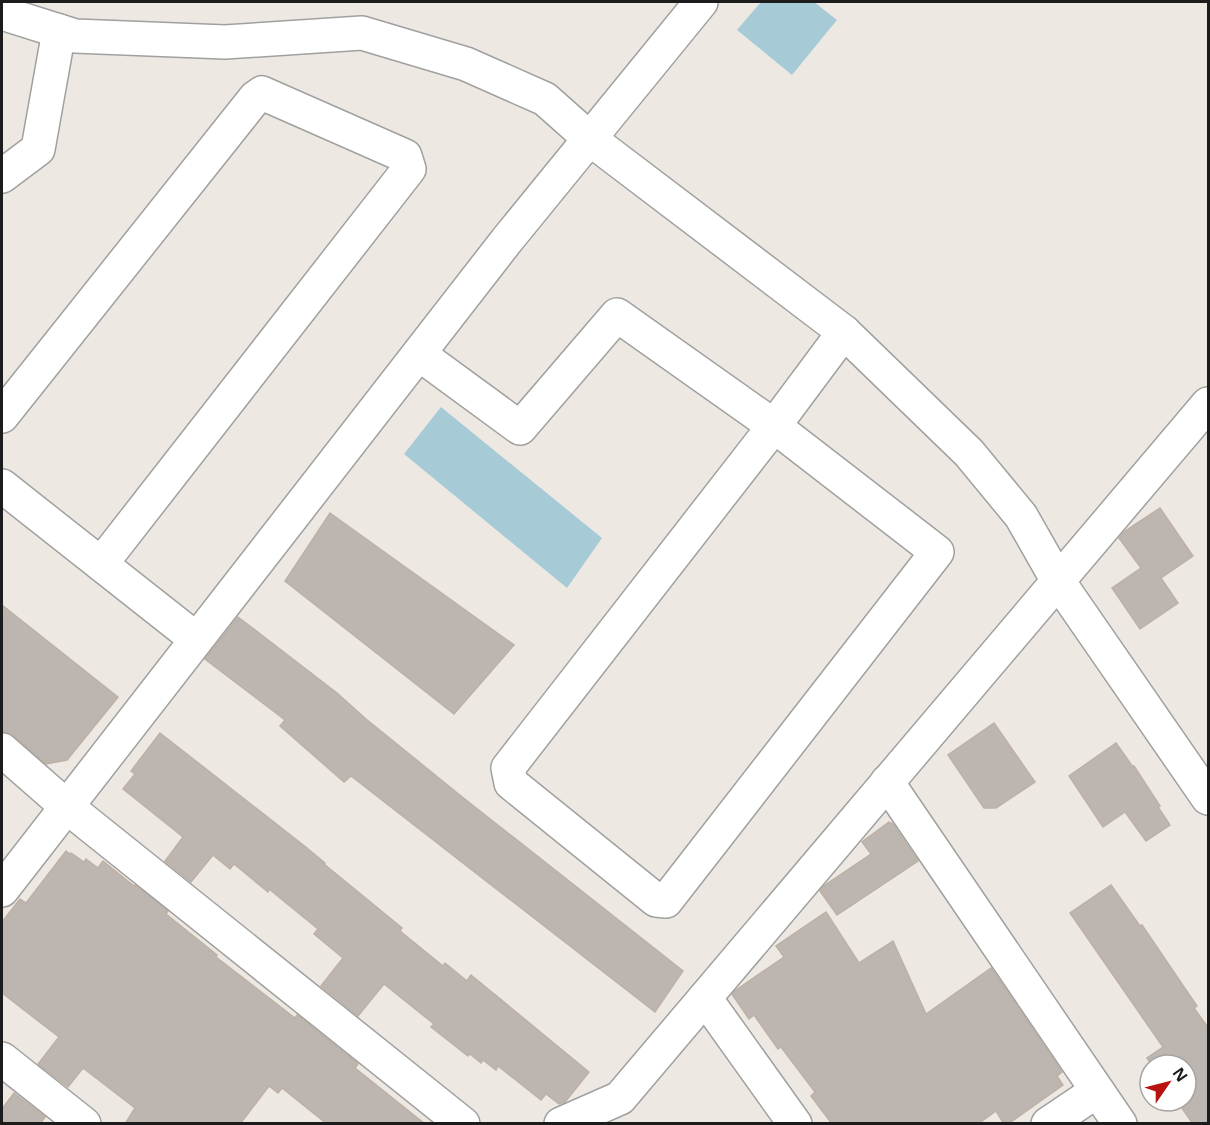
<svg xmlns="http://www.w3.org/2000/svg" width="1210" height="1125" viewBox="0 0 1210 1125" font-family="'Noto Sans',sans-serif">
	<style>
		.water { fill: #a6cbd7 }
		.building { fill: #bdb5af; stroke: #bdb1a6; stroke-width: 1.5 }
		.lines { fill: none; stroke-linecap: round; stroke-linejoin: round }
		.minor-casing { stroke: #a0a0a0; stroke-width: 36 }
		.minor { stroke: #fff; stroke-width: 33 }
	</style>
	<rect width="100%" height="100%" fill="#ede9e2"/>
	<!-- water -->
	<g class="water">
		<path d="M761 2H814L837 20 792 75 737 30Z"/>
		<path d="M441 407 602 538 567 588 404 454Z"/>
	</g>
	<!-- building -->
	<g class="building">
		<path d="M1160 508 1193 556 1161 578 1178 603 1140 629 1112 588 1141 568 1119 538 1125 531Z"/>
		<path d="M330 513 514 645 454 714 285 581Z"/>
		<path d="M2 605 118 697 67 760 46 764 14 736 6 732H2Z"/>
		<path d="M238 617 337 693 366 719 461 796 683 971 655 1012 351 776 344 782 280 726 285 720 205 659Z"/>
		<path d="M994 723 1035 782 996 808H984L948 755Z"/>
		<path d="M160 733 307 848 325 863 324 864 402 928 400 931 443 966 445 963 467 981 471 975 589 1072 565 1102 559 1104 546 1094 541 1100 498 1066 496 1070 483 1060 481 1063 470 1054 468 1056 431 1027 434 1024 384 984 358 1016 321 986 343 958 314 934 318 929 269 889 268 892 234 864 230 869 213 855 191 882 165 861 183 837 123 789 135 774 131 771Z"/>
		<path d="M1116 743 1133 767 1134 766 1160 806 1158 807 1170 825 1146 841 1125 812 1103 827 1069 776Z"/>
		<path d="M889 822 891 824 892 823 918 861 837 915 820 891 825 885 871 854 862 842Z"/>
		<path d="M66 851 70 854 71 853 84 862 86 859 98 868 103 861 134 886 135 885 168 911 166 914 217 955 216 957 295 1018 297 1015 358 1064 355 1068 425 1124H327L282 1088 278 1093 269 1086 240 1124H125L135 1108 83 1068 68 1087 38 1064 59 1037 2 993V922L20 899 26 903Z"/>
		<path d="M1111 885 1140 926 1142 925 1197 1006 1194 1008 1209 1029V1124H1193L1177 1101H1186V1065H1152L1147 1058 1163 1047 1070 913Z"/>
		<path d="M826 912 859 963 893 941 926 1014 991 968 1062 1072 1057 1076 1063 1085 1008 1124H1004L996 1111 978 1124H832L811 1096 815 1092 781 1047 778 1049 754 1015 749 1019 732 994 736 990 784 957 776 946Z"/>
		<path d="M14 1093 45 1117 40 1124H2V1109Z"/>
	</g>
	<g class="lines">
		<defs>
			<g id="minor">
				<path d="M2 13 75 36 225 42 362 33 466 64 545 99 590 139 844 332 969 453 1021 516 1058 581 1208 798"/>
				<path d="M2 176 38 149 59 31"/>
				<path d="M419 354 520 428 617 315 774 426 508 768 511 783 656 900 666 901 937 552 774 426 844 332"/>
				<path d="M2 416 255 98 262 93 405 156 409 169 101 564"/>
				<path d="M2 486 196 639"/>
				<path d="M2 750 66 806 463 1124"/>
				<path d="M887 782 1120 1124"/>
				<path d="M2 890 507 240 701 2"/>
				<path d="M705 998 795 1124"/>
				<path d="M2 1059 84 1124"/>
				<path d="M561 1124 620 1098 1208 404"/>
				<path d="M1048 1124 1097 1091"/>
			</g>
		</defs>
		<!-- minor casing -->
		<use href="#minor" class="minor-casing"/>
		<!-- minor -->
		<use href="#minor" class="minor"/>
	</g>
	<!-- border -->
	<rect width="1210" height="1125" fill="none" stroke="#1c1c1c" stroke-width="6"/>
	<!-- north arrow -->
	<g transform="translate(1168 1083) rotate(55)"><circle r="28" fill="#ffffff" stroke="#a4a4a4" stroke-width="1.5"/>
	<path d="M0-4.5L10 22L0 15L-10 22Z" fill="#b81310"/>
	<text y="-9" font-size="16" font-weight="bold" text-anchor="middle" fill="#1c1c1c">N</text>
	</g>
</svg>
